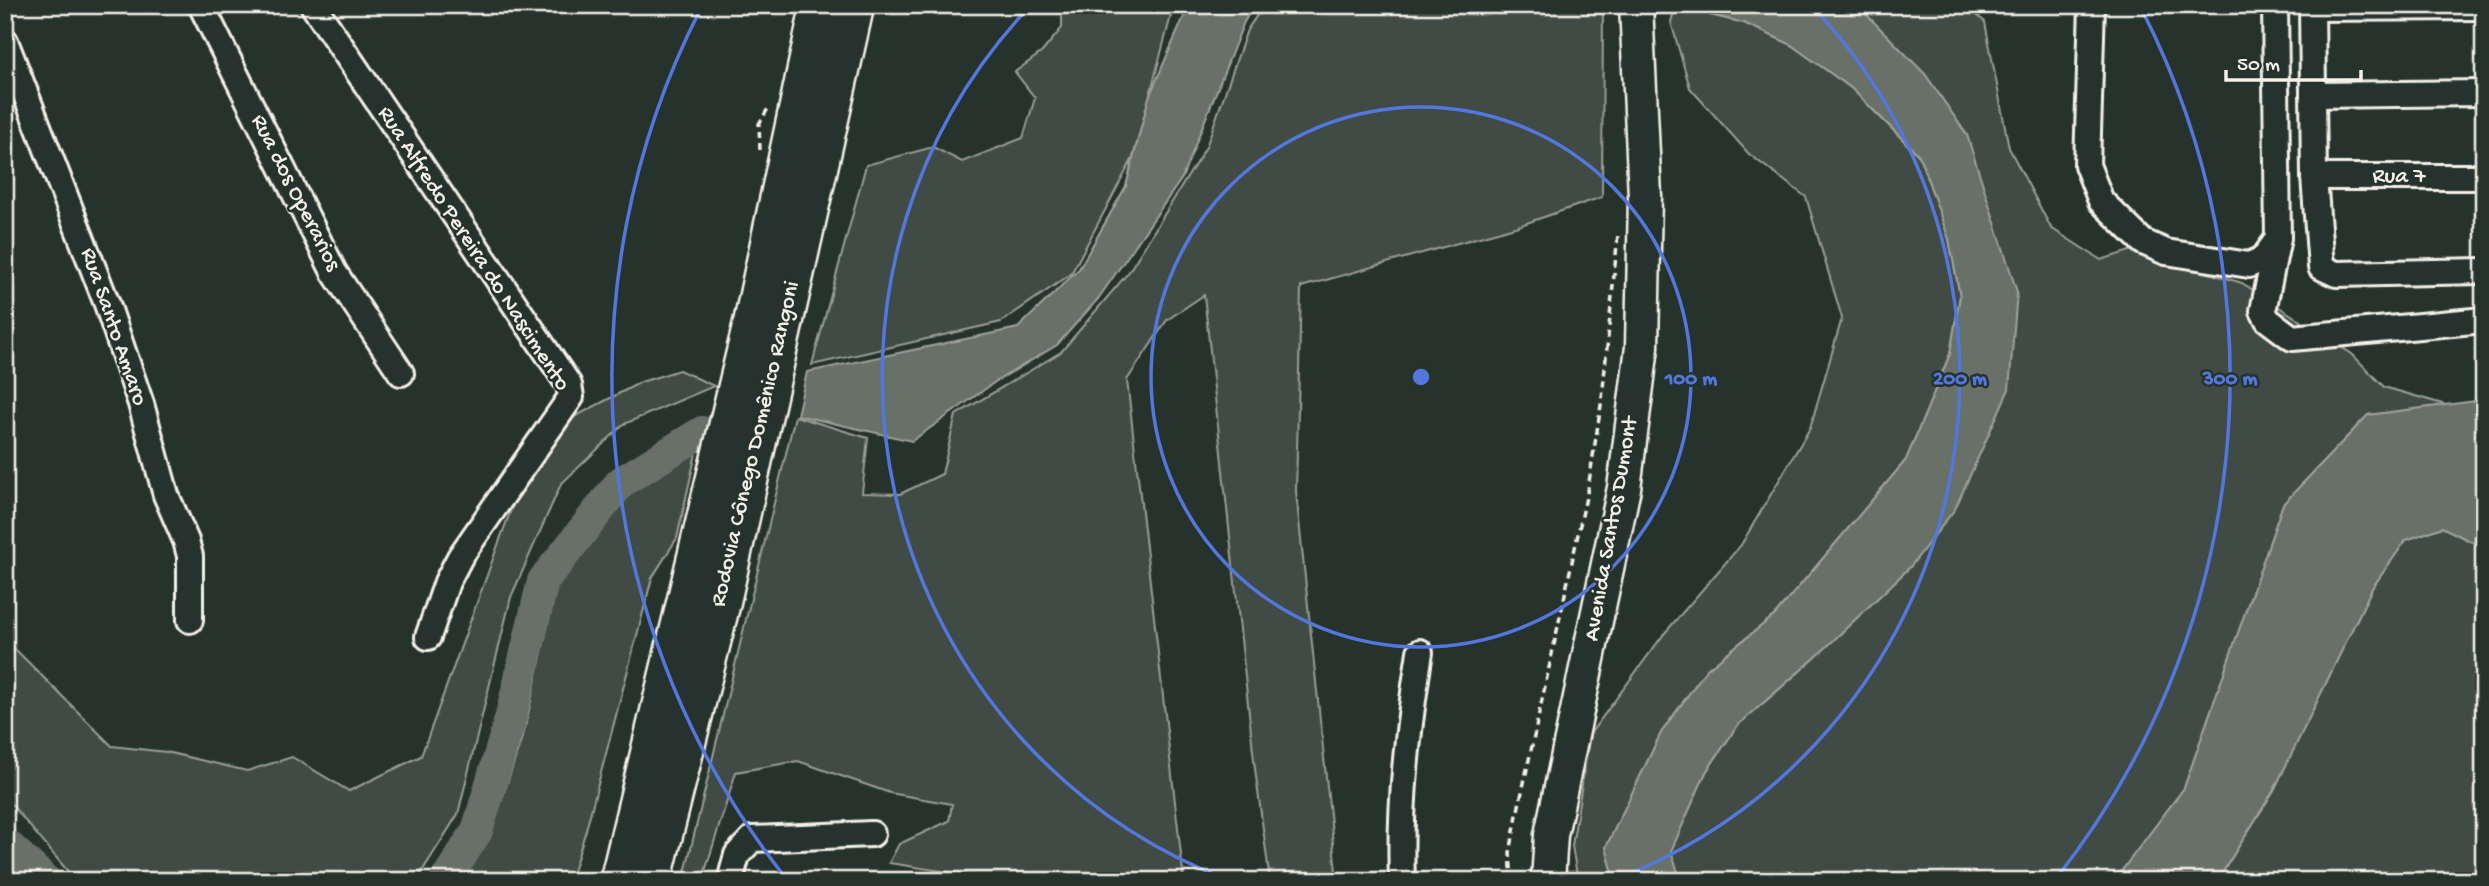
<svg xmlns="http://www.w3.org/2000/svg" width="2489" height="886" viewBox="0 0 2489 886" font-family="'Gochi Hand',sans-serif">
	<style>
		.green { fill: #414b45; stroke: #9a9e96; stroke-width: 2 }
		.water { fill: #676f68; stroke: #9fa39b; stroke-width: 2 }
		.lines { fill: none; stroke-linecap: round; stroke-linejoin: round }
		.river { stroke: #676f68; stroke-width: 32 }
		.minor-casing { stroke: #f4f1e8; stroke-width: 30 }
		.major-casing { stroke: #f4f1e8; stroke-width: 37 }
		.highway-casing { stroke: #f4f1e8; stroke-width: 42 }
		.path { stroke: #f4f1e8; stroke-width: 3.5; stroke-dasharray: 7 5; stroke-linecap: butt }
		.minor { stroke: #26332d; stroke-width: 24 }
		.major { stroke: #26332d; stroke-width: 32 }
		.highway { stroke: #26332d; stroke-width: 37 }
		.ring { fill: none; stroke: #5377dc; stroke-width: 3.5 }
		.labels { text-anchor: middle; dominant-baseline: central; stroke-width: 5; stroke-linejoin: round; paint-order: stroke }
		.street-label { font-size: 23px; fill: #f4f1e8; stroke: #26332d }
		.centre { fill: #5377dc; stroke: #26332d; stroke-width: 3.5 }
		.ring-label { font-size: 21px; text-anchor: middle; font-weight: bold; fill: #5377dc; stroke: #26332d; stroke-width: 5; stroke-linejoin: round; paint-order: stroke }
	</style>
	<rect width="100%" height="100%" fill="#26332d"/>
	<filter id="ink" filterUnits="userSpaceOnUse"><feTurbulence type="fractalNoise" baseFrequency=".0143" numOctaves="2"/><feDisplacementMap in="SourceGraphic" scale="14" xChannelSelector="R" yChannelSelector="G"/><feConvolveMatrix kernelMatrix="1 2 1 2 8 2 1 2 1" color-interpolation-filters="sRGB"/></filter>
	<g filter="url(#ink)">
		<!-- green -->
		<g class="green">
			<path d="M1062 5H1177L1172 12 1133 158 1071 274 1001 322 812 365 866 165 933 147 962 162 1023 138 1035 98 1015 72 1042 52 1062 28Z"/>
			<path d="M1264 5H1603L1602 197 1515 227 1301 287 1296 492 1337 881H1270L1255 769 1204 295 1167 320 1127 380 1184 881H1007L889 863 899 844 949 821 952 804 890 793 798 761 736 772 702 881H683L795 416 868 438 862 493 900 494 942 474 956 415 1061 352 1128 273 1206 147 1247 30Z"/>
			<path d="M1854 5H1965L1985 22 2009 148 2051 228 2101 260 2133 250 2242 283 2352 354 2384 387 2453 407 2368 415 2283 504 2184 788 2114 881H1681L1670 851 1706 772 1738 725 1816 657 1910 567 2017 292 1861 9Z"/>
			<path d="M1675 7 1744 23 1790 44 1851 88 1919 156 1949 239 1960 296 1950 354 1906 460 1775 615 1706 670 1661 733 1606 847 1615 881H1578L1572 846 1590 734 1664 634 1741 545 1810 428 1842 318 1806 197 1749 154 1690 88 1671 22Z"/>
			<path d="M679 370 714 386 624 424 561 484 511 597 458 814 416 881H76L5 797V639L112 746 166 752 247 771 292 757 349 791 421 756 513 504 555 427 641 382Z"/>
			<path d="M696 453 677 538 652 578 586 830 570 881H461L495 821 525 728 556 589 574 550 617 493Z"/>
			<path d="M2442 527 2484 548V881H2217L2274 790 2372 588 2406 540Z"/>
		</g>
		<!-- water -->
		<g class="water">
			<path d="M1189 5H1254L1244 22 1182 178 1098 299 1057 345 995 382 912 441 797 415 807 372 1018 328 1079 269 1126 186 1149 97Z"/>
			<path d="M1671 5H1854L1861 9 1925 74 1967 135 2017 292 2009 389 1955 509 1910 567 1816 657 1738 725 1706 772 1671 851 1681 881H1615L1606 847 1661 733 1706 670 1775 615 1906 460 1950 354 1960 296 1949 239 1919 155 1851 88 1790 44 1744 23Z"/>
			<path d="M2484 400V548L2442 527 2406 540 2372 588 2274 790 2217 881H2114L2184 788 2283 504 2368 415Z"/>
		</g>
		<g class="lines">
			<!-- river -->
			<g class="river">
				<path d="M5 843 46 881"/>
				<path d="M445 881 477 831 511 716 543 581 621 482 702 432"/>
			</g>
			<defs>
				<g id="minor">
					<path d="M201 5 334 272 401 373"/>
					<path d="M313 5 569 385 571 397 460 557 447 582 428 637"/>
					<path d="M2092 5 2087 165 2101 201 2143 242 2166 252 2249 265 2263 259 2277 240"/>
					<path d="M2275 5 2278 238 2263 311 2268 320 2292 338 2484 320"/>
					<path d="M2312 5 2314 177 2321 267 2336 274 2484 271"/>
					<path d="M2312 8 2484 7"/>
					<path d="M5 41 107 304 141 404 166 495 186 541 190 556V620"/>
					<path d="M2313 95 2484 93"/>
					<path d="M2314 177H2484"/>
					<path d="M730 881 737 855 752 839 872 834"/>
					<path d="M1402 881C1399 803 1408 729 1420 652"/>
				</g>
				<path id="major" d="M1548 881 1551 835 1624 488 1642 347 1645 196 1636 5"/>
				<g id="highway">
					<path d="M619 881 753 321 820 5"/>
					<path d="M652 881 721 604 855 5"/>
				</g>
			</defs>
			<!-- minor casing -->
			<use href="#minor" class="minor-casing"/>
			<!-- major casing -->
			<use href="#major" class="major-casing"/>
			<!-- highway casing -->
			<use href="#highway" class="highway-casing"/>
			<!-- path -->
			<g class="path">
				<path d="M760 150 759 124 770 105"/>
				<path d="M1512 881 1510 853 1517 815 1588 488 1602 399 1618 234"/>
			</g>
			<!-- minor -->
			<use href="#minor" class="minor"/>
			<!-- major -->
			<use href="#major" class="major"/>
			<!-- highway -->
			<use href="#highway" class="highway"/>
		</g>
	</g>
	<!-- distance rings -->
	<g class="ring">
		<circle cx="1421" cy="377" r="270"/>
		<path d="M1228 880A539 539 0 0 1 1030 6M1812 6A539 539 0 0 1 1614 880"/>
		<path d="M788 881A809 809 0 0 1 700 10M2142 10A809 809 0 0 1 2054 881"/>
	</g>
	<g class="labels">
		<!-- street labels -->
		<g class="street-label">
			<text x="2399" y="177">Rua 7</text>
			<text transform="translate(295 193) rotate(63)">Rua dos Operarios</text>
			<text transform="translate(473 249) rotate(57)">Rua Alfredo Pereira do Nascimento</text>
			<text transform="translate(113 327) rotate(71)">Rua Santo Amaro</text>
			<text transform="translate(756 444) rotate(-77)">Rodovia Cônego Domênico Rangoni</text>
			<text transform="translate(1612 529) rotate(-80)">Avenida Santos Dumont</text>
		</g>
	</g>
	<circle cx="1421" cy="377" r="10" class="centre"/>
	<g class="ring-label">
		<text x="1691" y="384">100 m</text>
		<text x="1960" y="384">200 m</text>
		<text x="2230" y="384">300 m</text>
	</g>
	<!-- margin -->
	<rect width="2489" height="886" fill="none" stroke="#26332d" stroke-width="28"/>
	<rect x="14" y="14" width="2461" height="858" fill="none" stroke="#f4f1e8" stroke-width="2.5" filter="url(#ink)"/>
	<!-- scale -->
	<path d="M2226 70v10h135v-10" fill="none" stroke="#f4f1e8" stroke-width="3.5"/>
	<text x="2237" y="70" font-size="21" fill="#f4f1e8" stroke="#26332d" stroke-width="5" paint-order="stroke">50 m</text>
</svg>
